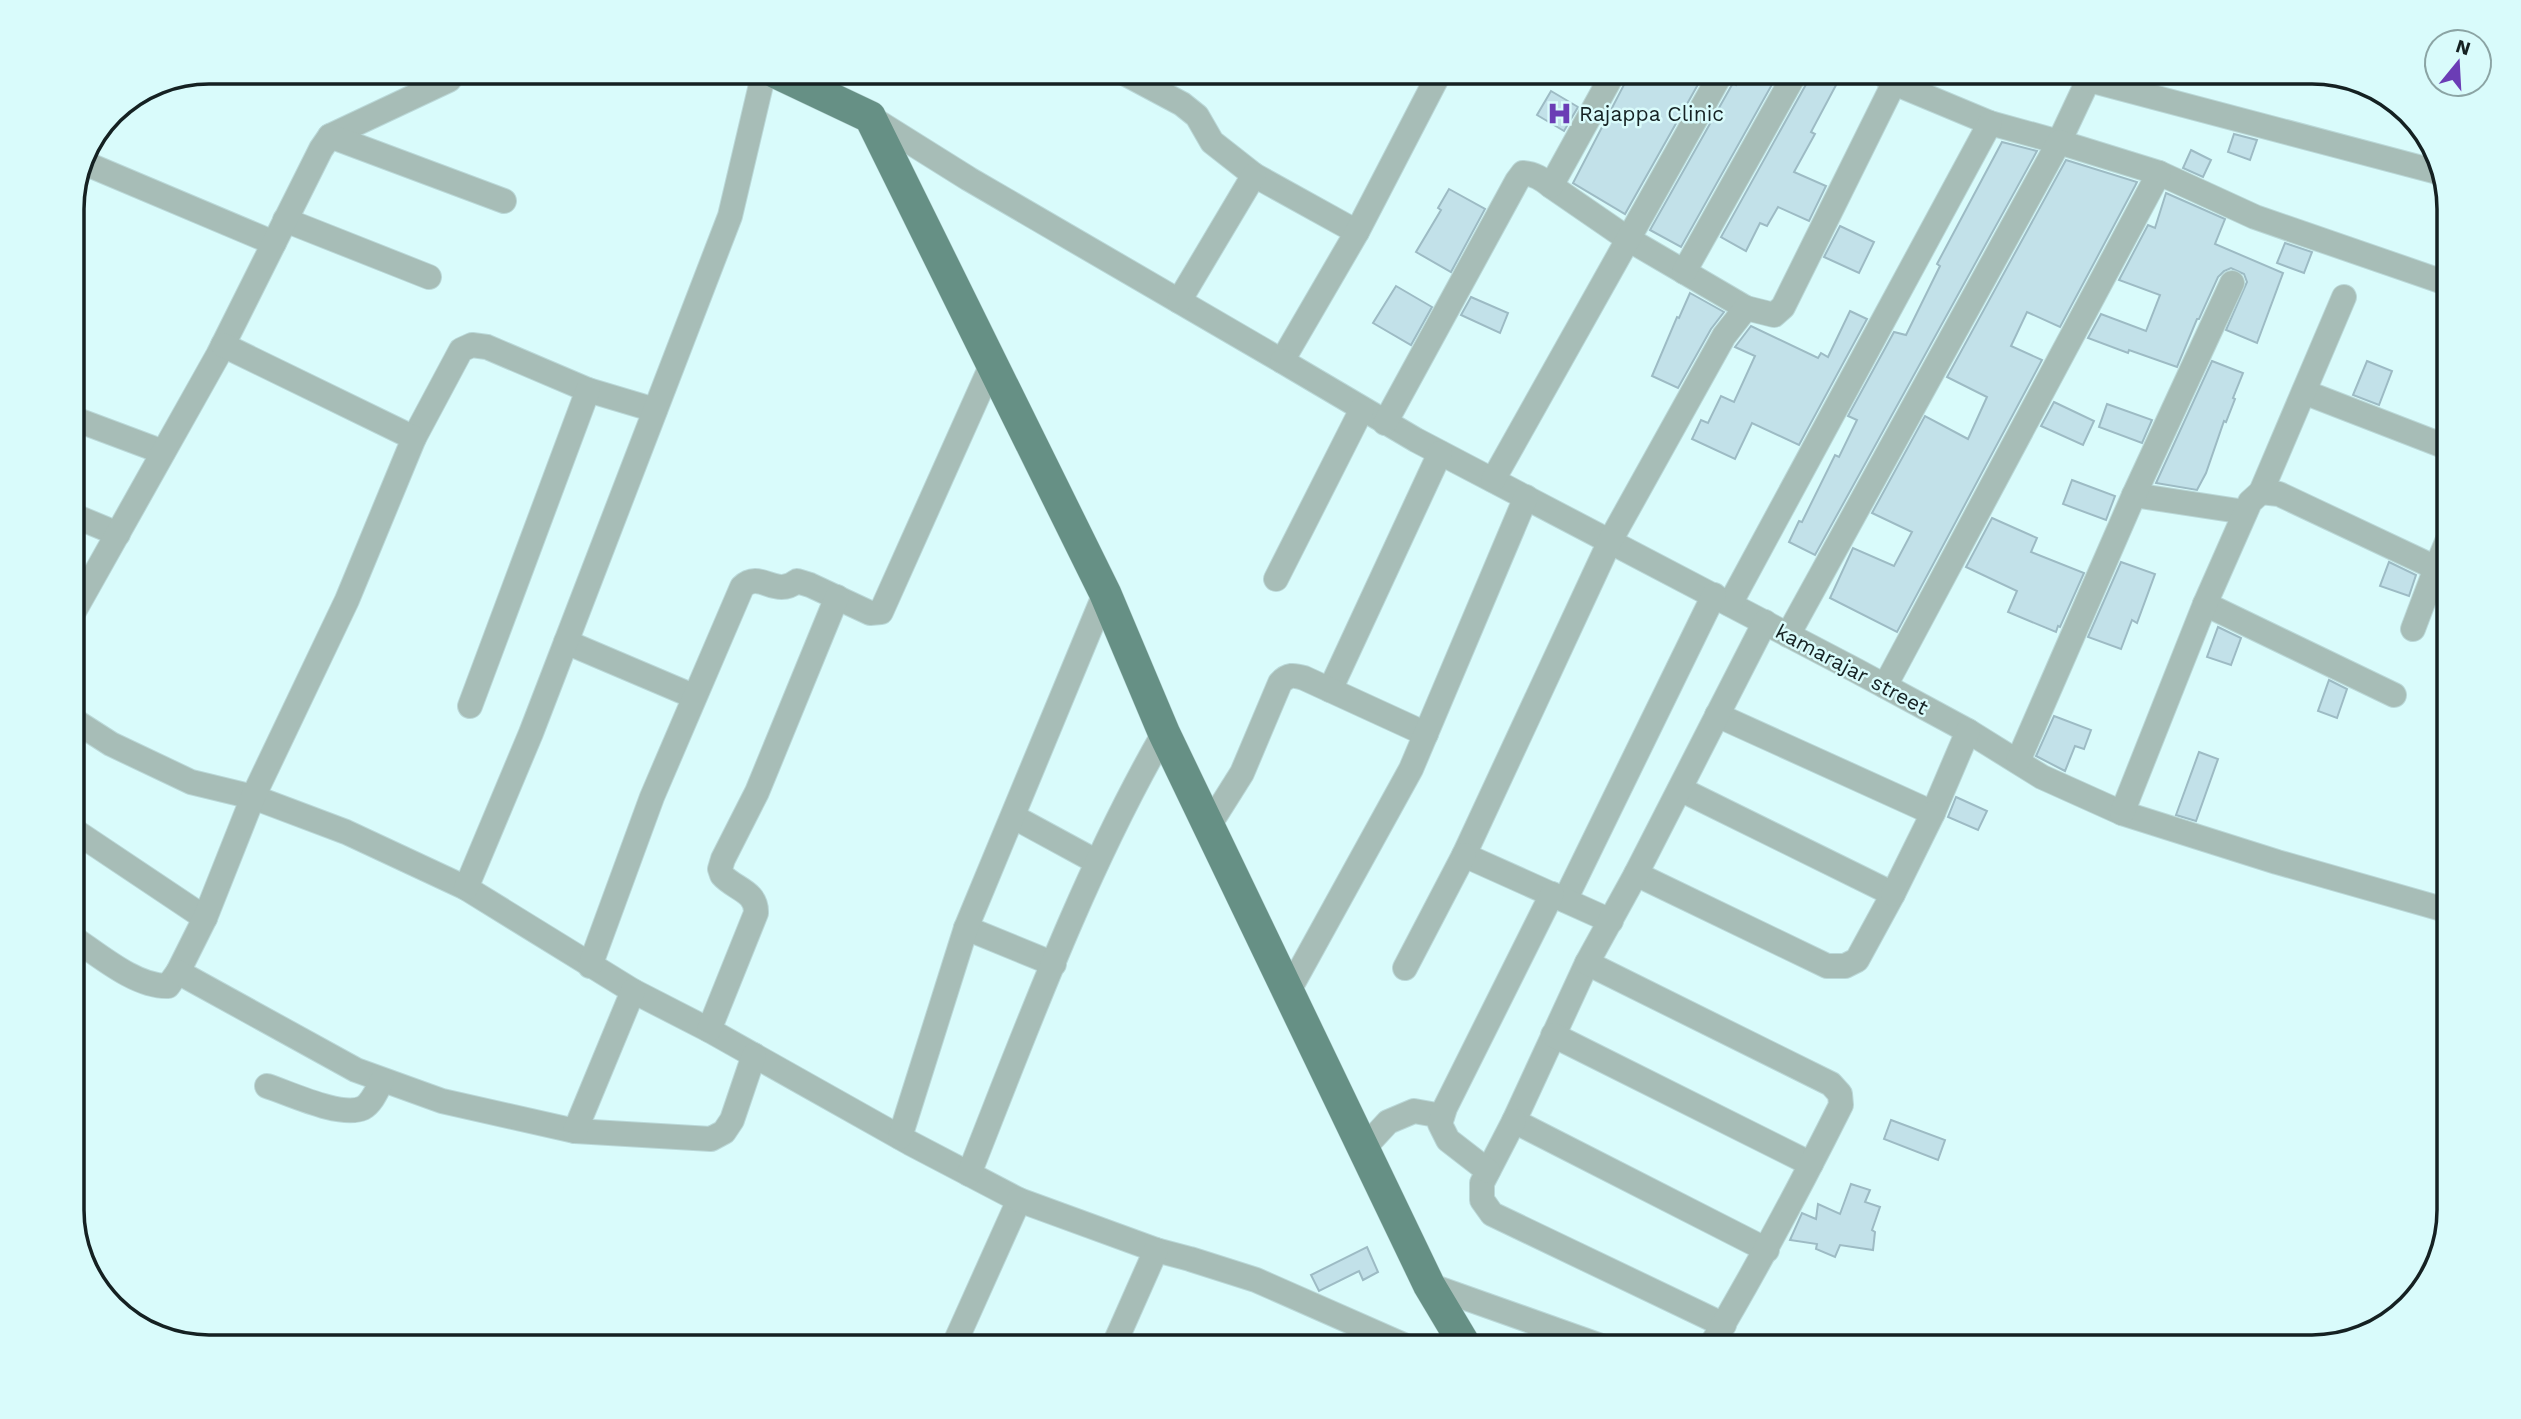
<svg xmlns="http://www.w3.org/2000/svg" width="2521" height="1419" viewBox="0 0 2521 1419" font-family="'Work Sans',sans-serif">
	<style>
		.building { fill: #c2e1e9; stroke: #9dbbc4; stroke-width: 2 }
		.lines { fill: none; stroke-linecap: round; stroke-linejoin: round }
		.minor-casing { stroke: #bad8d8; stroke-width: 26 }
		.major-casing { stroke: #bad8d8; stroke-width: 33 }
		.minor { stroke: #a7bdb7; stroke-width: 24 }
		.major { stroke: #669085; stroke-width: 32 }
		.labels { text-anchor: middle; dominant-baseline: central; stroke-width: 5; stroke-linejoin: round; paint-order: stroke }
		.poi-label { font-size: 21px; fill: #152122; stroke: #d9fbfb; text-anchor: start }
		.street-label { font-size: 21px; fill: #152122; stroke: #d9fbfb }
		.rim { fill: none; stroke: #152122; stroke-width: 3.5 }
	</style>
	<rect width="100%" height="100%" fill="#d9fbfb"/>
	<!-- building -->
	<g class="building">
		<path d="M1629 72H1656L1673 81 1678 72H1705L1625 214 1573 183 1627 79Z"/>
		<path d="M1743 72H1779L1681 247 1650 230 1733 83 1736 85Z"/>
		<path d="M1811 72H1843L1811 132 1815 134 1794 172 1826 186 1809 221 1778 207 1767 226 1760 223 1746 251 1721 237 1809 79Z"/>
		<path d="M1551 91 1578 107 1564 131 1537 115Z"/>
		<path d="M2234 134 2257 140 2250 160 2228 152Z"/>
		<path d="M2002 142 2037 151 1815 555 1789 542 1799 521 1802 522 1835 455 1839 457 1857 420 1848 416 1894 332 1906 335 1940 266 1937 264Z"/>
		<path d="M2191 150 2211 160 2203 177 2183 168Z"/>
		<path d="M2066 160 2137 182 2135 186 2060 327 2027 312 2011 346 2042 360 1897 632 1830 598 1853 548 1894 566 1912 532 1872 513 1925 416 1968 439 1987 397 1947 377Z"/>
		<path d="M1449 189 1485 209 1451 272 1416 252 1441 210 1438 208Z"/>
		<path d="M2166 193 2225 219 2215 244 2283 273 2257 343 2226 330 2247 282 2244 274 2231 268 2224 271 2218 277 2199 319H2197L2177 367 2129 350 2128 353 2088 338 2101 314 2146 331 2160 295 2119 280 2148 225 2155 228Z"/>
		<path d="M1840 226 1874 242 1859 273 1824 257Z"/>
		<path d="M2285 243 2312 252 2304 273 2277 263Z"/>
		<path d="M1396 286 1432 307 1411 345 1373 323Z"/>
		<path d="M1690 293 1724 312 1711 329 1678 388 1652 376 1677 317 1679 318Z"/>
		<path d="M1471 297 1508 313 1500 333 1461 315Z"/>
		<path d="M1850 311 1867 319 1799 445 1752 423 1735 459 1692 439 1701 420 1708 423 1721 396 1734 402 1755 356 1735 347 1751 326 1818 358 1821 353 1828 357Z"/>
		<path d="M2212 361 2243 373 2233 398 2235 399 2226 422 2224 421 2206 473 2197 490 2156 483Z"/>
		<path d="M2367 361 2392 371 2379 405 2353 395Z"/>
		<path d="M2054 402 2094 421 2083 445 2041 426Z"/>
		<path d="M2107 404 2152 420 2142 443 2099 427Z"/>
		<path d="M2072 480 2115 496 2106 520 2063 504Z"/>
		<path d="M1992 518 2037 538 2031 552 2084 573 2060 627 2058 626 2056 632 2008 612 2017 591 1966 567Z"/>
		<path d="M2121 562 2155 574 2137 623 2132 620 2121 649 2088 637Z"/>
		<path d="M2389 562 2416 575 2409 596 2380 586Z"/>
		<path d="M2218 627 2241 638 2231 665 2207 657Z"/>
		<path d="M2329 680 2347 689 2337 718 2318 711Z"/>
		<path d="M2054 716 2091 730 2084 749 2075 746 2065 771 2036 756Z"/>
		<path d="M2199 752 2218 759 2196 821 2176 815Z"/>
		<path d="M1956 797 1987 811 1978 830 1948 817Z"/>
		<path d="M1891 1120 1945 1140 1938 1160 1884 1139Z"/>
		<path d="M1851 1184 1870 1190 1865 1202 1880 1207 1872 1230 1875 1232 1873 1250 1840 1245 1835 1257 1816 1249 1817 1244 1790 1240 1802 1213 1816 1219 1818 1204 1840 1214Z"/>
		<path d="M1367 1247 1378 1272 1363 1280 1359 1271 1319 1291 1311 1275Z"/>
	</g>
	<g class="lines">
		<defs>
			<g id="minor">
				<path d="M1122 72 1182 104 1197 116 1212 142 1254 175 1357 232"/>
				<path d="M1880 72 1894 83 1990 123 2059 142 2092 72"/>
				<path d="M2089 80 2441 173"/>
				<path d="M870 117 969 179 1282 361 1357 232 1440 72"/>
				<path d="M330 136 449 80 455 72"/>
				<path d="M82 162 274 243"/>
				<path d="M2159 173 2255 217 2449 284"/>
				<path d="M1551 186 1628 239 1746 308"/>
				<path d="M285 220 429 277"/>
				<path d="M1684 272 1796 72"/>
				<path d="M1179 301 1254 175"/>
				<path d="M1282 361 1416 440 1857 671 1968 731 2042 777 2122 813 2277 862 2449 911"/>
				<path d="M2304 392 2449 448"/>
				<path d="M72 418 163 452"/>
				<path d="M1385 423 1517 181 1523 173C1535 174 1542 179 1551 186L1614 72"/>
				<path d="M414 438 461 350 472 345 487 347 588 390 655 410"/>
				<path d="M1493 480 1722 72"/>
				<path d="M2261 492 2344 297"/>
				<path d="M2134 495 2245 512"/>
				<path d="M72 515 118 534"/>
				<path d="M1276 579 1362 409"/>
				<path d="M1730 604 1990 123"/>
				<path d="M2205 604 2394 695"/>
				<path d="M72 615 218 355 321 149 330 136 504 201"/>
				<path d="M2413 629 2436 568"/>
				<path d="M1788 635 2059 142 2159 173 1885 686"/>
				<path d="M566 642 693 696"/>
				<path d="M1330 690 1440 453"/>
				<path d="M470 706 588 390"/>
				<path d="M1717 715 1933 813 1968 731"/>
				<path d="M72 719 111 744 191 782 253 797 346 832 466 888 633 991 709 1030 910 1143 1019 1200 953 1347"/>
				<path d="M2018 761 2134 495 2232 283"/>
				<path d="M2122 813 2205 604 2250 502 2261 492 2279 494 2436 568 2449 537"/>
				<path d="M1014 817 1097 862"/>
				<path d="M1208 827 1242 773 1280 683C1288 674 1294 675 1304 678L1426 734"/>
				<path d="M72 829 205 918"/>
				<path d="M1636 874 1827 966H1845L1857 960 1893 894 1680 789"/>
				<path d="M466 888 531 733 730 216 764 72"/>
				<path d="M1893 894 1933 813"/>
				<path d="M1565 900 1714 595"/>
				<path d="M1611 921 1464 855 1610 541 1724 336 1746 308 1774 315 1783 307 1894 83"/>
				<path d="M966 928 1054 964"/>
				<path d="M72 937C99 955 136 987 168 986L178 972 205 918 253 797 347 600 414 438 223 345"/>
				<path d="M1587 963 1514 1121 1767 1250"/>
				<path d="M590 966 652 797 742 587C760 569 775 599 797 581L810 585 870 613 881 612 992 364"/>
				<path d="M1405 968 1464 855"/>
				<path d="M178 972 356 1070 442 1101 575 1131 711 1139 724 1132 732 1120 754 1055"/>
				<path d="M1287 994 1411 769 1526 497"/>
				<path d="M709 1030 756 913C757 891 734 889 722 875L720 869 723 859 757 792 837 597"/>
				<path d="M1553 1035 1811 1164"/>
				<path d="M267 1086C289 1093 341 1118 363 1108 372 1103 377 1090 382 1081"/>
				<path d="M1514 1121 1482 1183V1200L1492 1214 1724 1325"/>
				<path d="M575 1131 633 991"/>
				<path d="M900 1137 966 928 1105 593"/>
				<path d="M1363 1149 1388 1122 1414 1111 1442 1116"/>
				<path d="M1488 1171 1448 1140 1440 1124 1445 1108 1552 894"/>
				<path d="M969 1174C1028 1025 1084 872 1164 733"/>
				<path d="M1019 1200 1156 1250 1190 1259 1256 1280 1408 1347"/>
				<path d="M2429 1281 2433 1271"/>
				<path d="M1429 1285 1604 1347"/>
				<path d="M1113 1347 1156 1250"/>
				<path d="M1710 1347C1757 1268 1800 1187 1841 1105L1840 1094 1831 1084 1587 963 1636 874 1765 622"/>
			</g>
			<path id="major" d="M775 72 870 117 1105 593 1164 733 1429 1285 1466 1347"/>
		</defs>
		<!-- minor casing -->
		<use href="#minor" class="minor-casing"/>
		<!-- major casing -->
		<use href="#major" class="major-casing"/>
		<!-- minor -->
		<use href="#minor" class="minor"/>
		<!-- major -->
		<use href="#major" class="major"/>
	</g>
	<!-- icons -->
	<defs>
		<symbol id="hospital-bare" viewBox="-9 -9 18 18"><path d="M-5-5h3v3.5h4V-5h3V5h-3V1.5h-4V5h-3Z" fill="#6b3db5" stroke="#d9fbfb" stroke-width="2.5" paint-order="stroke"/></symbol>
	</defs>
	<g fill-rule="evenodd">
		<use href="#hospital-bare" x="1542" y="96" width="35" height="35"/>
	</g>
	<g class="labels">
		<!-- poi labels -->
		<g class="poi-label">
			<text x="1579" y="113">Rajappa Clinic</text>
		</g>
		<!-- street labels -->
		<g class="street-label">
			<text transform="translate(1852 669) rotate(28)">kamarajar street</text>
		</g>
	</g>
	<!-- crop -->
	<path d="M0 0H2521V1419H0ZM209 84H2312A125 125 0 0 1 2437 209V1210A125 125 0 0 1 2312 1335H209A125 125 0 0 1 84 1210V209A125 125 0 0 1 209 84Z" fill="#d9fbfb" fill-rule="evenodd"/>
	<path class="rim" d="M209 84H2312A125 125 0 0 1 2437 209V1210A125 125 0 0 1 2312 1335H209A125 125 0 0 1 84 1210V209A125 125 0 0 1 209 84Z"/>
	<!-- north arrow -->
	<g transform="translate(2458 63) rotate(18)"><circle r="33" fill="#d9fbfb" stroke="#8ba4a4" stroke-width="2"/>
	<path d="M0-5L12 26L0 18L-12 26Z" fill="#6b3db5"/>
	<text y="-10" font-size="19" font-weight="bold" text-anchor="middle" fill="#152122">N</text>
	</g>
</svg>
